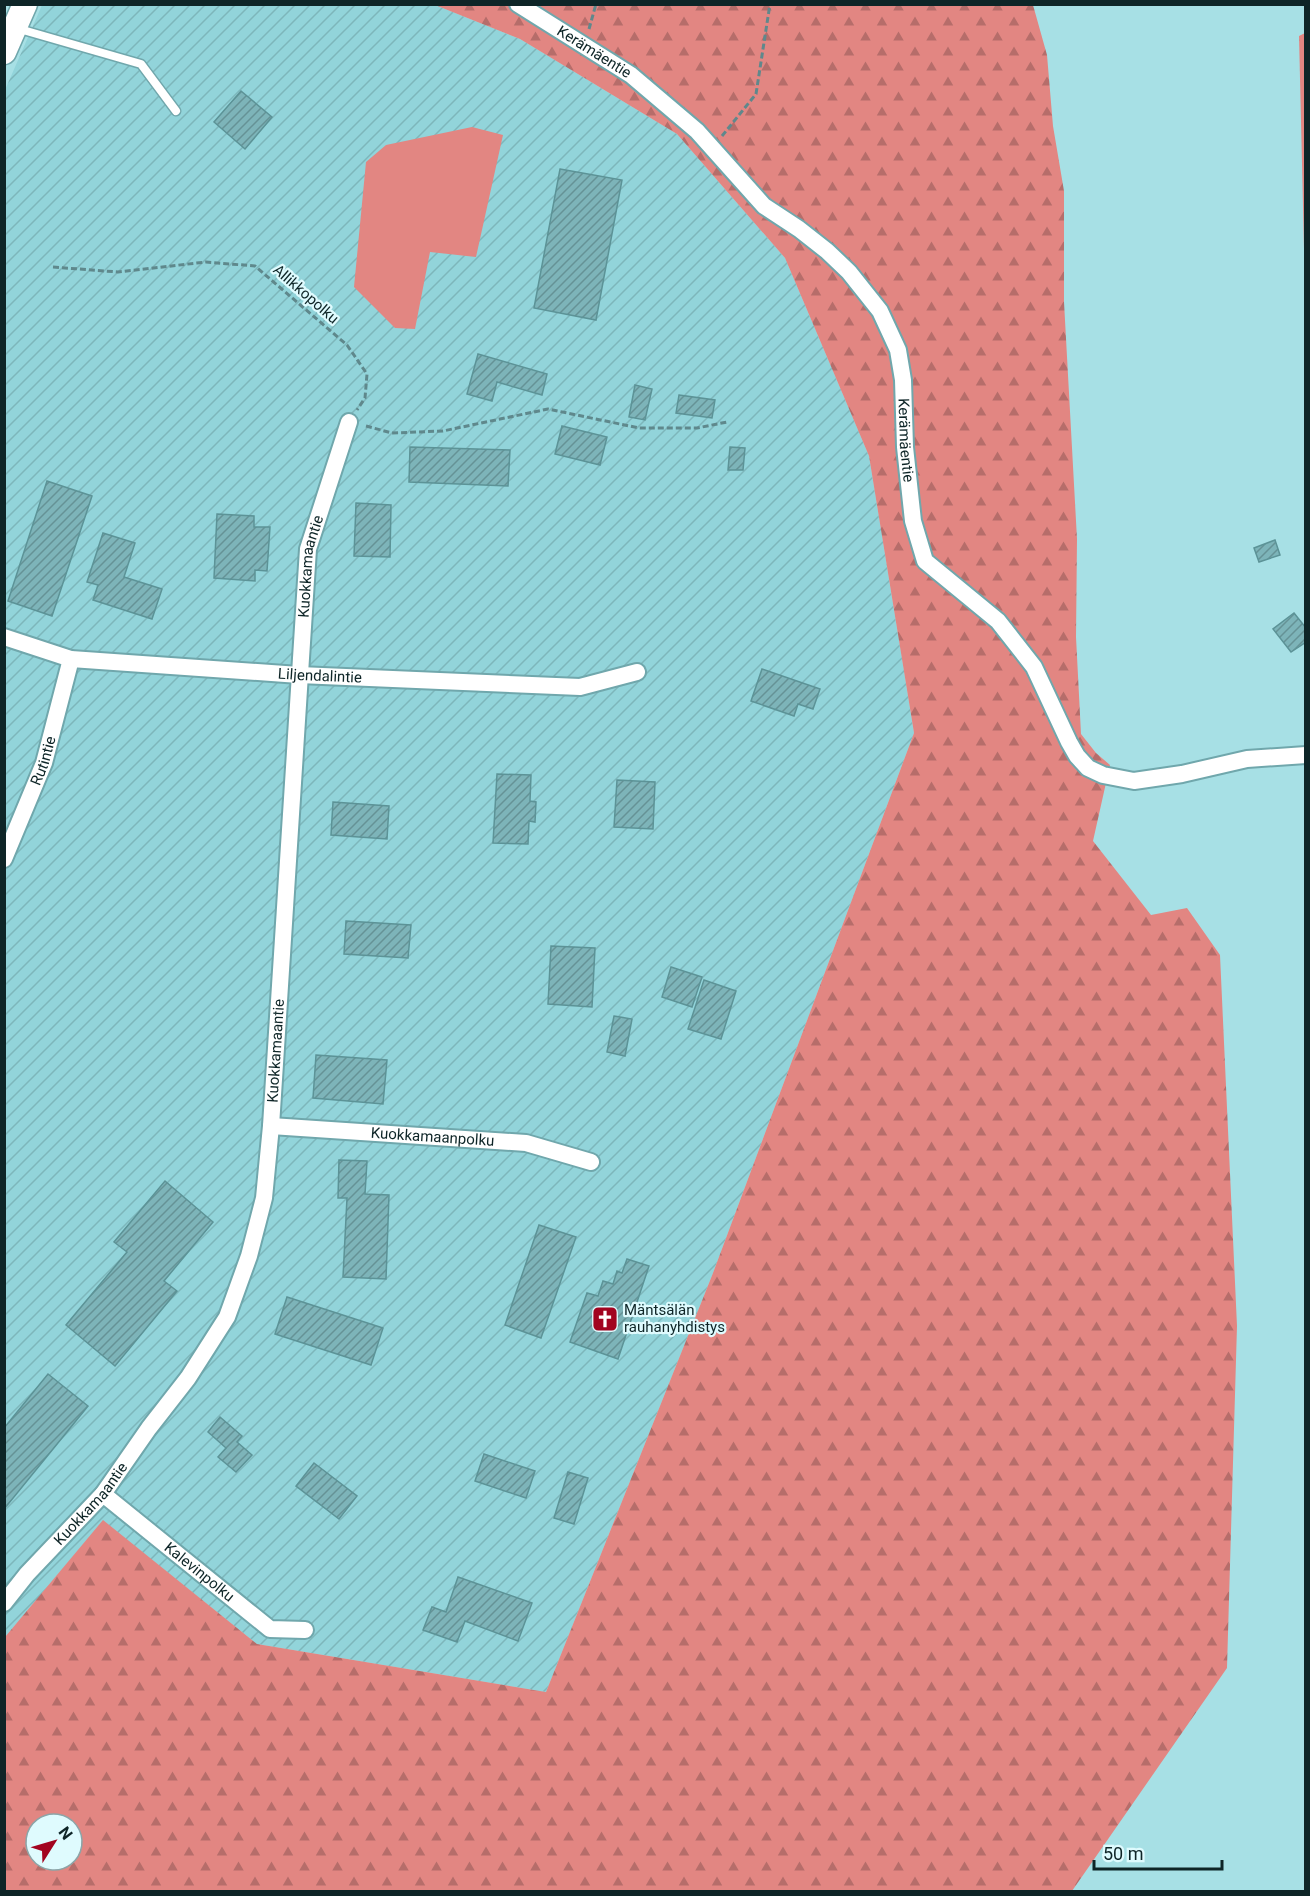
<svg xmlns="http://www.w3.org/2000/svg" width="1310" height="1896" viewBox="0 0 1310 1896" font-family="Roboto,sans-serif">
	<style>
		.industrial { fill: url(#industrial-furrows) }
		.green { fill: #e28682 }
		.forest { fill: url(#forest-firs); fill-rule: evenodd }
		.building { fill: url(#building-hatch); stroke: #5c9397; stroke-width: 1.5 }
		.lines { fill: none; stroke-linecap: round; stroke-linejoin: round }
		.lane-casing { stroke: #70a7ac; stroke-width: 11 }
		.street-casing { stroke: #70a7ac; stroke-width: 20 }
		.secondary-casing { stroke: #70a7ac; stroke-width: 27 }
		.path { stroke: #5f888c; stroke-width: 3; stroke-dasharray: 6 3; stroke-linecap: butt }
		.lane { stroke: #fff; stroke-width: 8 }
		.street { stroke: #fff; stroke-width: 16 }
		.secondary { stroke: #fff; stroke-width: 24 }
		.labels { text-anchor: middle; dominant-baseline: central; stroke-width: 4.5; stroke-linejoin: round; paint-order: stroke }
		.street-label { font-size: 15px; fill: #0e2527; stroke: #dffbfe }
		.poi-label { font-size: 15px; fill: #0e2527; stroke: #dffbfe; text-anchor: start }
	</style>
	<defs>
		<pattern id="industrial-furrows" width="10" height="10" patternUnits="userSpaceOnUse" patternTransform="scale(1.5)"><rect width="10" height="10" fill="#92d4da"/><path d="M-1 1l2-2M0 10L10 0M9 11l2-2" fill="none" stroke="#7db6bb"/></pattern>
		<pattern id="forest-firs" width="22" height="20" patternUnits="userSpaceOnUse" patternTransform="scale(1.5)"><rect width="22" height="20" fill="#e28682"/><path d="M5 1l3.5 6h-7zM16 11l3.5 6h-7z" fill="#b66d6a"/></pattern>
		<pattern id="building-hatch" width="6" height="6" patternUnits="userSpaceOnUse" patternTransform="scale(1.5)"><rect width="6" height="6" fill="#7db4b9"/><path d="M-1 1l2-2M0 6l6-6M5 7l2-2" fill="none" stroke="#659296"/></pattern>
	</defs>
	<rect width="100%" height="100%" fill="#a7e0e5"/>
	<!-- industrial -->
	<path class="industrial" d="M42 5H435L520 39 677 134 785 258 869 456 914 733 713 1273 546 1692 257 1644 103 1521 5 1637V90Z"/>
	<!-- green -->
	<path class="green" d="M472 127 503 135 476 257 430 252 415 329 395 328 354 287 366 162 386 145Z"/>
	<!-- forest -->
	<g class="forest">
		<path d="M435 5H1033L1047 55 1053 126 1064 191V302L1077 539 1076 637 1081 734 1096 753 1110 765 1093 841 1151 915 1187 908 1220 955 1237 1326 1227 1668 1072 1891 5 1892V1637L103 1520 257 1644 546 1692 713 1273 914 733 869 456 785 258 677 134 520 39ZM36 1824H72V1860H36Z"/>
		<path d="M1305 33V292L1299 36Z"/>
	</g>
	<!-- building -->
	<g class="building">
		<path d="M241 91 272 117 245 149 214 122Z"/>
		<path d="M560 169 622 180 596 320 534 308Z"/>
		<path d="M478 354 547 374 542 395 497 382 492 401 467 394Z"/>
		<path d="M635 385 652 389 645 420 629 417Z"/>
		<path d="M679 395 715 400 712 418 676 413Z"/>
		<path d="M562 426 607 437 600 465 555 454Z"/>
		<path d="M410 447 510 450 508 486 409 482Z"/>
		<path d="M730 447 745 448 743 470H728Z"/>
		<path d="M47 481 92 496 52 616 8 601Z"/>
		<path d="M356 503 391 505 390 557 354 556Z"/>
		<path d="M217 514 254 516V527H270L267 571 255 570V581L214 578Z"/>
		<path d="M103 533 135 543 124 577 162 589 152 619 93 600 98 585 87 582Z"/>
		<path d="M1275 540 1280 555 1259 562 1254 548Z"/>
		<path d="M1294 613 1306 628V642L1291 652 1273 629Z"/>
		<path d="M762 669 820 689 813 709 798 704 794 716 751 701Z"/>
		<path d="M497 774 531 775 530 801 536 802 535 822 529 821 528 844 493 843Z"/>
		<path d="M617 780 655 782 653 829 614 827Z"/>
		<path d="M333 802 389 806 387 839 331 835Z"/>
		<path d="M346 921 411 925 408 958 344 954Z"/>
		<path d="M551 946 595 948 592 1007 548 1004Z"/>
		<path d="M671 967 702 977 692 1007 662 997Z"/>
		<path d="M704 980 736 991 721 1039 688 1029Z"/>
		<path d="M614 1016 632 1019 625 1056 607 1052Z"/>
		<path d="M316 1055 387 1060 383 1104 313 1098Z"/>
		<path d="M339 1160 367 1161 365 1194 389 1195 386 1279 343 1277 347 1198H338Z"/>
		<path d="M165 1181 213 1222 164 1281 177 1291 115 1366 66 1325 127 1252 114 1242Z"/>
		<path d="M539 1225 576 1237 541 1338 505 1325Z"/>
		<path d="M627 1259 649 1266 618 1359 570 1342 587 1293 598 1296 603 1281 613 1284 617 1271 622 1273Z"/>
		<path d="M287 1297 383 1328 371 1365 275 1334Z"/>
		<path d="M48 1374 88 1406 5 1508 4 1428Z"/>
		<path d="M220 1417 242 1436 237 1442 252 1455 236 1472 218 1457 226 1448 208 1432Z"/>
		<path d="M484 1454 535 1471 526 1498 475 1481Z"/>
		<path d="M314 1463 357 1496 339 1519 296 1486Z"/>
		<path d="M568 1472 588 1478 574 1524 554 1518Z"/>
		<path d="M458 1577 532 1603 518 1641 465 1621 457 1642 423 1630 432 1607 446 1612Z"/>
	</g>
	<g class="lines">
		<defs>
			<path id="lane" d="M16 28 141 64 176 111"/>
			<g id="street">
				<path id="s1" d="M518 4 631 75 697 131 764 206 799 229 827 251 849 272 880 311 898 350 903 380 905 447 913 521 925 561 998 621 1034 667 1069 742 1077 756 1088 768 1103 775 1134 781 1182 774 1247 759 1306 755"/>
				<path id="s2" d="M4 637 71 659 299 675 580 687 637 672"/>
				<path id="s3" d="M4 859 44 763 71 659"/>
				<path id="s4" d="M271 1126 526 1143 591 1162"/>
				<path id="s5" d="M103 1494 270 1629 305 1630"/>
				<path id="s6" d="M4 1603 27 1574 103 1494 149 1428 188 1378 227 1317 249 1256 264 1198 271 1126 308 549 349 422"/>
			</g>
			<path id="secondary" d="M4 52 25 4"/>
		</defs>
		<!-- lane casing -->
		<use href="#lane" class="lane-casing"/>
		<!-- street casing -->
		<use href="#street" class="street-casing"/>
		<!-- secondary casing -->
		<use href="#secondary" class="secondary-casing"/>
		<!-- path -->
		<g class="path">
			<path d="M589 29 596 4"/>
			<path d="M722 136 756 94 770 4"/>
			<path d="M53 267 118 272 206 262 255 266 347 345 367 374 365 398 357 410"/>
			<path d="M366 426 392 433 443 431 548 409 639 428H697L727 422"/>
		</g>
		<!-- lane -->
		<use href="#lane" class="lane"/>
		<!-- street -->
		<use href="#street" class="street"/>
		<!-- secondary -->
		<use href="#secondary" class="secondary"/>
	</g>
	<!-- icons -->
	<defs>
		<symbol id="church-square" viewBox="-11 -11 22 22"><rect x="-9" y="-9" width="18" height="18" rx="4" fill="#a20420" stroke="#dffbfe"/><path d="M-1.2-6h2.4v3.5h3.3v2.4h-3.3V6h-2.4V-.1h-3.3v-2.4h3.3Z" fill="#fff"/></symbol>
	</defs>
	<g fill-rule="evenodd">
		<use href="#church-square" x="590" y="1304" width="30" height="30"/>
	</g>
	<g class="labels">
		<!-- street labels -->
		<g class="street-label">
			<text stroke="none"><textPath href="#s1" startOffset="90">Kerämäentie</textPath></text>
			<text transform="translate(306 294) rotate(41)">Allikkopolku</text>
			<text stroke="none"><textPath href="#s1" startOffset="612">Kerämäentie</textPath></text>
			<text stroke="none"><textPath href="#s6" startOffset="1122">Kuokkamaantie</textPath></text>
			<text stroke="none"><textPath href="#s2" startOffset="320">Liljendalintie</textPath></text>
			<text stroke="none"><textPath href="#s3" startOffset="106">Rutintie</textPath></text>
			<text stroke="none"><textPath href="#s6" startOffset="636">Kuokkamaantie</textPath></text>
			<text stroke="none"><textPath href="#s4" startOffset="162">Kuokkamaanpolku</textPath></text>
			<text stroke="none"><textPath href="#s6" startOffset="132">Kuokkamaantie</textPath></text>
			<text stroke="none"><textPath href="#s5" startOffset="124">Kalevinpolku</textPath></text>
		</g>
		<!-- poi labels -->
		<g class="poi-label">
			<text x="624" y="1310">Mäntsälän<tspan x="624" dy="17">rauhanyhdistys</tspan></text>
		</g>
	</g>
	<!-- border -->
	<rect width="1310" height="1896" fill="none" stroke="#0e2527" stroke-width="12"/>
	<!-- north arrow -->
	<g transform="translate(54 1842) rotate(53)"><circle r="28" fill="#dffbfe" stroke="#8ba5a8" stroke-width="1.5"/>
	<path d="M0-4.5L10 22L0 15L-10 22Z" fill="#a20420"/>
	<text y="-9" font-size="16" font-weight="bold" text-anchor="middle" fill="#0e2527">N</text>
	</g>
	<!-- scale -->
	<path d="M1094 1860v9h128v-9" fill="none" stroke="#0e2527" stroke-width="3"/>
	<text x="1103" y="1860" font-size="18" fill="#0e2527" stroke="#dffbfe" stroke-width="4.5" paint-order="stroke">50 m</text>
</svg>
